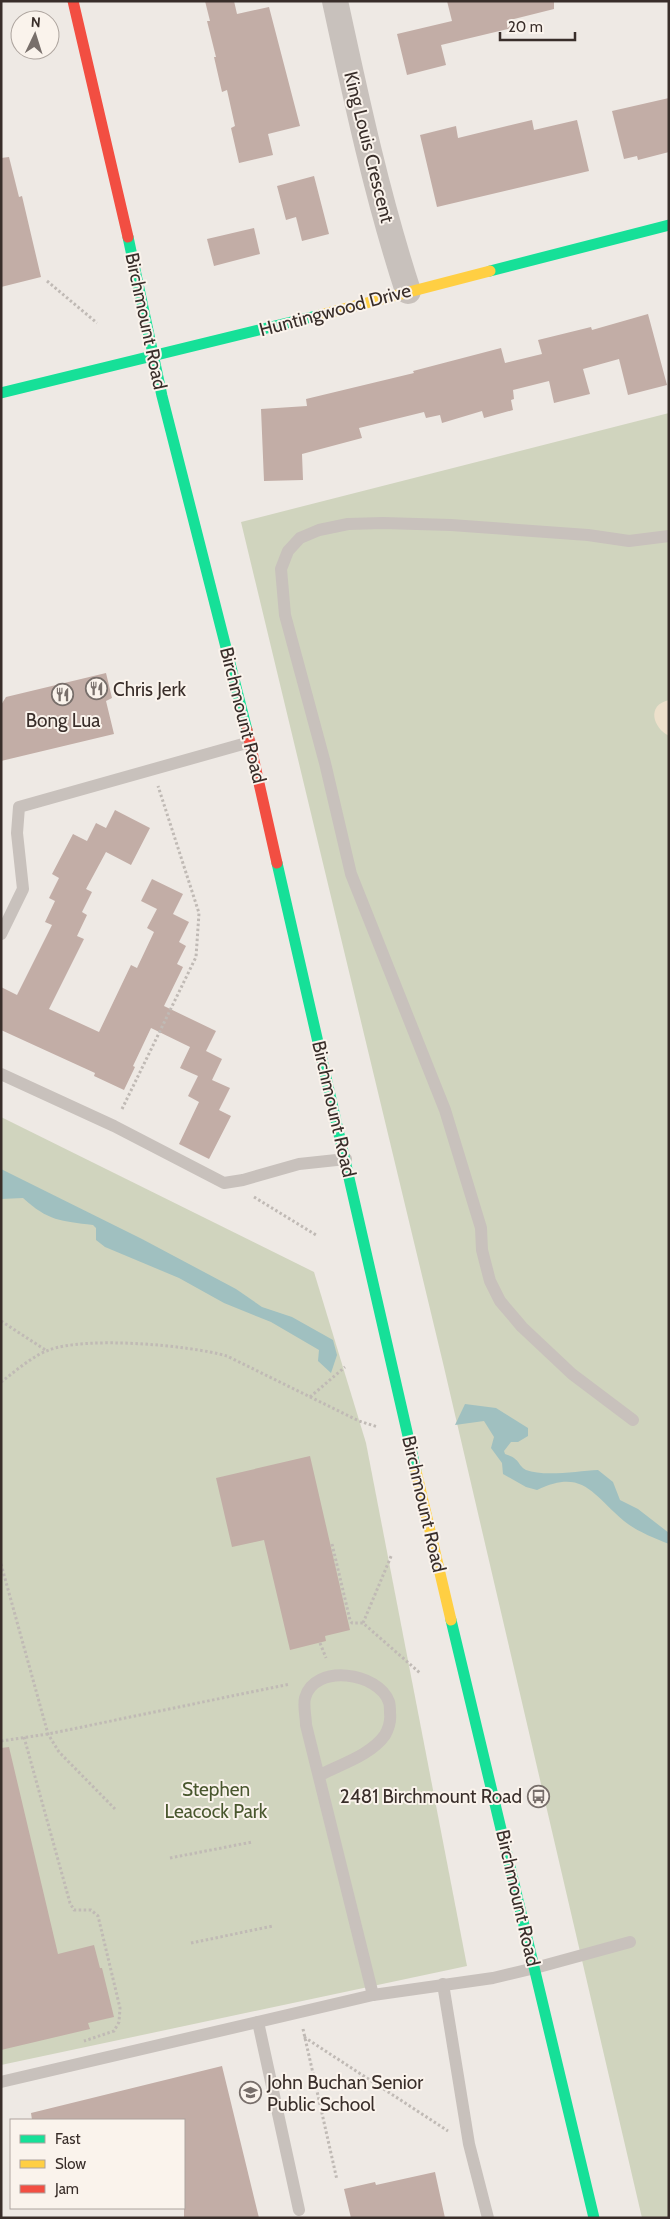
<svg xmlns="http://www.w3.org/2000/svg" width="670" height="2219" viewBox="0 0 670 2219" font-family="Cabin,sans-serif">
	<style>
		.green { fill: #d0d4be }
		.sand { fill: #ede0cb }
		.water { fill: #a0c0c0 }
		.building { fill: #c2ada6 }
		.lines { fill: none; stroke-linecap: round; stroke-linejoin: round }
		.path { stroke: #c0bab5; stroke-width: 3; stroke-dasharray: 2.5 2.5; stroke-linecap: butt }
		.lane { stroke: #c8c1bc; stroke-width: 12 }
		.street { stroke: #c8c1bc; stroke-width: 26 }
		.fast { stroke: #16e098; stroke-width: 11 }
		.slow { stroke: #ffcf43; stroke-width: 11 }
		.jam { stroke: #f24e42; stroke-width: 11 }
		.labels { text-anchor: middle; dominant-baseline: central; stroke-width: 4; stroke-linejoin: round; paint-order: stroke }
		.street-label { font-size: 19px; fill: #392e2a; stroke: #faf3ec }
		.poi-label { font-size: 19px; fill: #392e2a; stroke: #faf3ec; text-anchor: start }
		.park-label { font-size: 19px; fill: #49572e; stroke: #faf3ec }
	</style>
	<rect width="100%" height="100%" fill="#eee9e4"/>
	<!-- green -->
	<g class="green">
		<path d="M669 413V2218H642L443 1363 241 522Z"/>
		<path d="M1 1117 314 1272 366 1443 467 1966 1 2065Z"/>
	</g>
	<!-- sand -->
	<path class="sand" d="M669 700V736C653 728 646 705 669 700Z"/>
	<!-- water -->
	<g class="water">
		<path d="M1 1169 142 1239 236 1289 262 1307 292 1317 333 1340 337 1355 331 1373 318 1361 319 1350 271 1322 224 1303 179 1278 105 1247 96 1240V1228L93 1225C61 1221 48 1221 23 1198L1 1199Z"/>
		<path d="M465 1404 496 1408 528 1428V1436L518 1442H511L504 1451 505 1454C521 1459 517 1465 526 1470 544 1477 578 1471 598 1470L613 1482 620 1500 638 1509 669 1533V1544C654 1538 636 1531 624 1521 592 1494 583 1468 537 1490L526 1487 503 1474 502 1463 491 1448 494 1437 484 1421 455 1425Z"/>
	</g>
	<!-- building -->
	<g class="building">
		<path d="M205 1H234L237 14 269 7 300 126 268 134 273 155 239 163 231 128 235 126 227 90 222 92 214 57H216L207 21H210Z"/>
		<path d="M447 1H554V9L510 20 512 28 441 45 446 65 407 75 397 34 452 21Z"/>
		<path d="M669 98V152L638 160 637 156 624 159 612 111Z"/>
		<path d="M532 120 534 130 577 120 589 171 437 207 420 135 456 126 458 138Z"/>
		<path d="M9 157 19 197 22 196 41 277 1 287V158Z"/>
		<path d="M314 176 329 234 302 241 296 217 286 220 277 186Z"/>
		<path d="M254 228 260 254 214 266 207 239Z"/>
		<path d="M648 314 667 385 628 395 619 359 583 369 590 394 554 403 549 381 513 390 514 399 511 400 513 410 484 418 482 411 442 423 440 415 426 418 424 412 359 428 362 438 302 454 303 480 264 481 261 409 307 406 306 399 414 373 413 371 501 348 505 363 542 354 538 340 591 327 592 330Z"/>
		<path d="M106 673 112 698 106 701 114 734 1 761V705L6 697Z"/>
		<path d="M115 810 150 828 131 865 106 852 86 889 92 892 82 912 87 915 77 936 84 939 49 1009 99 1032 131 965 137 968 154 932 147 928 157 909 141 901 152 879 183 894 173 914 189 922 179 942 186 946 177 964 183 967 164 1006 216 1031 206 1051 222 1059 212 1080 230 1088 219 1110 231 1116 209 1159 179 1144 199 1102 188 1096 198 1076 180 1068 190 1047 151 1028 133 1066 135 1067 124 1090 94 1076 95 1073 1 1030V987L17 995 52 925 45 922 55 901 49 898 59 878 52 874 73 834 87 841 96 823 106 828Z"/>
		<path d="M310 1456 350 1630 325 1636 326 1641 290 1650 264 1540 232 1547 216 1478Z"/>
		<path d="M9 1747 58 1954 94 1945 100 1968H102L114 2017 88 2023 90 2029 1 2050V1748Z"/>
		<path d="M222 2066 259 2218H184V2120H32L31 2113Z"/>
		<path d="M435 2172 445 2218H351L344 2189 375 2182 376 2185Z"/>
	</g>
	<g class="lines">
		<!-- path -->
		<g class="path">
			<path d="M47 281 97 323"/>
			<path d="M122 1109 196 957 199 913 158 786"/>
			<path d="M254 1197 316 1235"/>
			<path d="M1 1321 47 1351"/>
			<path d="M1 1382C16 1371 32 1356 49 1350 87 1336 188 1345 227 1356L359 1421 378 1427"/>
			<path d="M310 1397 345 1367"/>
			<path d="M332 1544 350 1620 352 1623H363L420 1673"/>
			<path d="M1 1564 48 1734 59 1752 115 1809"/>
			<path d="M363 1623 392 1554"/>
			<path d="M320 1643 326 1658"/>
			<path d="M24 1737 70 1903 74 1910H91L98 1916 120 2008 119 2022 114 2031 84 2041"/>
			<path d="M1 1741 48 1734 290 1684"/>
			<path d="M170 1858 252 1842"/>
			<path d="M191 1943 273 1926"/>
			<path d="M303 2029 337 2180"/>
			<path d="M304 2037 448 2131"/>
		</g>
		<!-- lane -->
		<g class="lane">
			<path d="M1 934 23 889 17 833 19 807 250 742"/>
			<path d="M1 1074 114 1126 224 1183 243 1180 299 1164 346 1159"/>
			<path d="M633 1420 572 1374 522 1327 500 1301 490 1281 482 1250 481 1228 445 1110 351 874 325 763 285 615 281 569 288 551 300 538 319 530 348 524 383 523 451 525 588 535 629 541 669 536"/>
			<path d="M320 1775C341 1764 371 1755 385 1735 389 1728 391 1721 390 1713 390 1710 390 1705 389 1702 379 1672 314 1663 305 1698 303 1706 306 1717 306 1725L373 1995"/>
			<path d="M443 1984 469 2144 488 2218"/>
			<path d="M258 2022 299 2210"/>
			<path d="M1 2082 373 1995 493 1978 535 1968 630 1942"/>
		</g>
		<!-- street -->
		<path class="street" d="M335 1C356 98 377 196 408 291"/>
		<!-- fast -->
		<g class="fast">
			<path d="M128 237 162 396 247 730"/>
			<path d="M490 271 669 225"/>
			<path d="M1 393 320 315"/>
			<path d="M277 863 416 1471"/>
			<path d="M451 1620 594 2218"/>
		</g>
		<!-- slow -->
		<g class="slow">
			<path d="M320 315 490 271"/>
			<path d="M416 1471 451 1620"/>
		</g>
		<!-- jam -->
		<g class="jam">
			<path d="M73 1 128 237"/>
			<path d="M247 730 277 863"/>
		</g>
	</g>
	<!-- icons -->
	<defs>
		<symbol id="restaurant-ring" viewBox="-11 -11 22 22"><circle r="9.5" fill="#faf3ec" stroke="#786f6b" stroke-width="1.5"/><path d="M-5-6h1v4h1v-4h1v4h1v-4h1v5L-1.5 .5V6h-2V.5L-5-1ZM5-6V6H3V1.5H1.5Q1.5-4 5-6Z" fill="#786f6b"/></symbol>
		<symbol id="bus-ring" viewBox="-11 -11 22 22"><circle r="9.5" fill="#faf3ec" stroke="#786f6b" stroke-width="1.5"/><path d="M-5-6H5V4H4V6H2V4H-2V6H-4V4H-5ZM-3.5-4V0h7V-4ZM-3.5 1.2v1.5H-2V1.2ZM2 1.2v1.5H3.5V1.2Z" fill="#786f6b"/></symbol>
		<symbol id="school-ring" viewBox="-11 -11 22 22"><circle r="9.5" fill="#faf3ec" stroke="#786f6b" stroke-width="1.5"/><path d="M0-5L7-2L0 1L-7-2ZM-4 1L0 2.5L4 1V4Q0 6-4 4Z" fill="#786f6b"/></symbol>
	</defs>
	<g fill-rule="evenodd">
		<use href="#restaurant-ring" x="84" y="676" width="25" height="25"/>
		<use href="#restaurant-ring" x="50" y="682" width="25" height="25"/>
		<use href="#bus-ring" x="526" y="1784" width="25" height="25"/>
		<use href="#school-ring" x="238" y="2080" width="25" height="25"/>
	</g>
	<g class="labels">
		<!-- street labels -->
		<g class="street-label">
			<text transform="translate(369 147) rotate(76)">King Louis Crescent</text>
			<text transform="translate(335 310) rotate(-15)">Huntingwood Drive</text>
			<text transform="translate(146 321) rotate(78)">Birchmount Road</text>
			<text transform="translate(243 715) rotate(76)">Birchmount Road</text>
			<text transform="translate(334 1109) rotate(77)">Birchmount Road</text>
			<text transform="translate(424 1504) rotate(77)">Birchmount Road</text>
			<text transform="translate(518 1898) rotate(77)">Birchmount Road</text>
		</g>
		<!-- poi labels -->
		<g class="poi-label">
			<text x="113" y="689">Chris Jerk</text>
			<text x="63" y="720" text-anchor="middle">Bong Lua</text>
			<text x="522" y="1796" text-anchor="end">2481 Birchmount Road</text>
			<text x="267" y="2082">John Buchan Senior<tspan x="267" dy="22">Public School</tspan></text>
		</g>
		<!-- park labels -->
		<g class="park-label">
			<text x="216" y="1789">Stephen<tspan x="216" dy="22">Leacock Park</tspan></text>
		</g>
	</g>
	<!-- border -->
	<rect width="670" height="2219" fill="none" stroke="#392e2a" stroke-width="5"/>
	<!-- legend -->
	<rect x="10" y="2119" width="175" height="90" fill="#faf3ec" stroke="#ada49e"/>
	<rect x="20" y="2135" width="25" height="8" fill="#16e098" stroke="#ada49e"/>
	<text x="55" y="2144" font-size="15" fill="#392e2a">Fast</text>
	<rect x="20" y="2160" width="25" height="8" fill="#ffcf43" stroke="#ada49e"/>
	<text x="55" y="2169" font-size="15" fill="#392e2a">Slow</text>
	<rect x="20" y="2185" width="25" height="8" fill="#f24e42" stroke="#ada49e"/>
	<text x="55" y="2194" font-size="15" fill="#392e2a">Jam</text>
	<!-- north arrow -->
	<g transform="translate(35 35) rotate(4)"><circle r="24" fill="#faf3ec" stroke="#ada49e"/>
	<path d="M0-4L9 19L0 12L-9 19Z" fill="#786f6b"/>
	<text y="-8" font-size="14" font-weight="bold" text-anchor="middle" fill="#392e2a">N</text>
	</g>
	<!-- scale -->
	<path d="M500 32v8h75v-8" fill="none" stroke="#392e2a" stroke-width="2.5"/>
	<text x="508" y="32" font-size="15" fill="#392e2a" stroke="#faf3ec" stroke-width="4" paint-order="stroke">20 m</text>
</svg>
